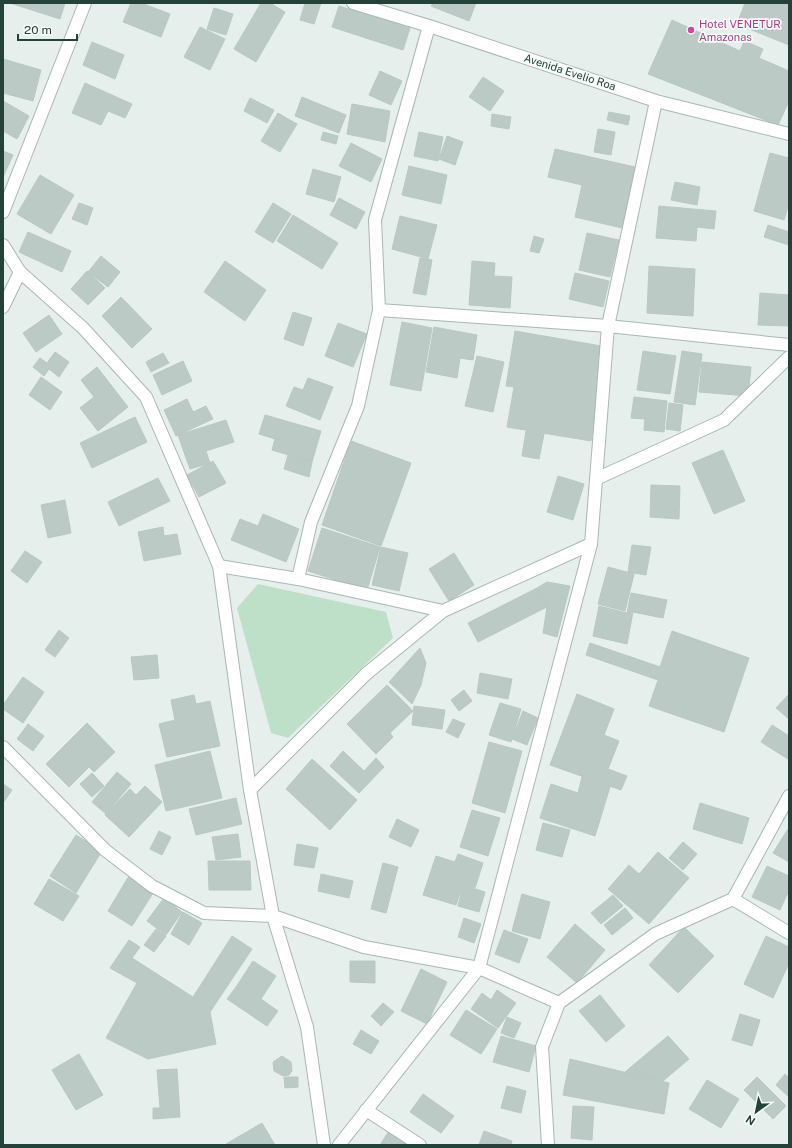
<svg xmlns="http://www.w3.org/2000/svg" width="792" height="1148" viewBox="0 0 792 1148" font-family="'Public Sans',sans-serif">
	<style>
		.green { fill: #bfe0c8 }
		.building { fill: #bbcac4; stroke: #b8c9c2 }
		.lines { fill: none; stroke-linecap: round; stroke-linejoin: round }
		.street-casing { stroke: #a8b8b2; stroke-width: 14 }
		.street { stroke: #fff; stroke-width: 12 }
		.hotel-dot { fill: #d1479c; stroke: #f7fbf9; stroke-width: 1.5 }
		.labels { text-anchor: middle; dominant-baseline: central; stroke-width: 3.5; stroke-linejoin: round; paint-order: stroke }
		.hotel-label { font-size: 11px; fill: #b23c85; stroke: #f7fbf9; text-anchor: start }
		.street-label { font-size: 11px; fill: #24423a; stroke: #f7fbf9 }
	</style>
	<rect width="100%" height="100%" fill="#e6efeb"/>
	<!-- green -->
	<path class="green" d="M258 584 386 612 393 638 288 738 271 733 237 608Z"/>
	<!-- building -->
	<g class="building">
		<path d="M10 3H65L60 19Z"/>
		<path d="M131 3H141L170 14 161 37 123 22Z"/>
		<path d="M261 3H270L285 12 256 62 234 49Z"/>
		<path d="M305 3H321L314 24 300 20Z"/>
		<path d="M433 3H476L469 21 431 6Z"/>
		<path d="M745 3H789V45L737 24Z"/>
		<path d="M339 6 410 28 403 50 332 27Z"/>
		<path d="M214 8 233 14 226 35 207 29Z"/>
		<path d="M672 20 740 51 744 41 763 49 759 58 789 71V101L778 125 648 74Z"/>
		<path d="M200 27 225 39 210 70 184 57Z"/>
		<path d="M92 42 124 55 115 79 83 65Z"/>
		<path d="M3 59 41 70 33 101 3 93Z"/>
		<path d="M380 71 402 81 391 105 369 95Z"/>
		<path d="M483 77 504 91 490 111 469 97Z"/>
		<path d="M85 83 132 104 125 118 108 111 101 125 72 113Z"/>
		<path d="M302 97 346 115 339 133 295 116Z"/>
		<path d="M250 98 274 110 267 123 244 111Z"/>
		<path d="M3 101 29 116 17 139 3 131Z"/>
		<path d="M352 104 390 111 385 142 347 134Z"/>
		<path d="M609 112 630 116 628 125 607 120Z"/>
		<path d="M278 113 297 124 280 152 261 141Z"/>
		<path d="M492 114 511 117 509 129 491 126Z"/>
		<path d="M598 129 615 132 611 155 594 152Z"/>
		<path d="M323 132 338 136 336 144 321 140Z"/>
		<path d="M419 132 443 137 438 161 414 156Z"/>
		<path d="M447 136 463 142 455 165 439 159Z"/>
		<path d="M351 143 382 159 371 182 339 166Z"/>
		<path d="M555 149 635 167 622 228 575 217 582 185 548 177Z"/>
		<path d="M3 151 13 155 3 177Z"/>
		<path d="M770 153 789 158V203L784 220 754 211Z"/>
		<path d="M409 166 447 175 441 204 402 195Z"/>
		<path d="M313 169 341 177 334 202 306 194Z"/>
		<path d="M40 175 74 195 51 234 17 214Z"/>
		<path d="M675 182 700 187 697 205 671 200Z"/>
		<path d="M339 198 365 212 356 229 330 215Z"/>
		<path d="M79 203 93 208 87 225 72 219Z"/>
		<path d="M273 203 291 214 273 243 255 232Z"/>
		<path d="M659 206 716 211 714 229 697 227 696 241 656 238Z"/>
		<path d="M293 215 338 243 322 269 277 241Z"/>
		<path d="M400 216 437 225 428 259 392 249Z"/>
		<path d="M768 225 789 232V245L764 237Z"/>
		<path d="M28 232 71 251 62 272 19 252Z"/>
		<path d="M587 233 619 240 610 277 579 270Z"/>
		<path d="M534 236 544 239 539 253 530 251Z"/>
		<path d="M101 256 120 272 108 287 88 272Z"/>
		<path d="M420 258 432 260 426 295 413 293Z"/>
		<path d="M225 261 266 290 245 321 204 292Z"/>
		<path d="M472 261 495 263 494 276 512 277 510 308 469 305Z"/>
		<path d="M649 266 695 269 693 316 647 313Z"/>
		<path d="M87 271 105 288 88 305 71 289Z"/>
		<path d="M575 273 609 281 603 307 569 299Z"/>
		<path d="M760 293 789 295V326L758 325Z"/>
		<path d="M121 297 152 329 132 348 102 316Z"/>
		<path d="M293 312 312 318 303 346 284 339Z"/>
		<path d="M49 315 62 334 36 352 23 333Z"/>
		<path d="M402 322 432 328 421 391 390 385Z"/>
		<path d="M338 323 367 334 353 367 325 356Z"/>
		<path d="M434 327 477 335 473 360 460 358 457 378 426 372Z"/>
		<path d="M515 331 607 347 591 441 507 427 514 387 506 386Z"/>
		<path d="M643 351 676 356 670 394 637 390Z"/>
		<path d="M682 351 702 354 695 405 674 402Z"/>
		<path d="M55 352 69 362 59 377 49 369 44 376 33 367 40 358 47 363Z"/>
		<path d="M163 353 169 363 151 372 146 362Z"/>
		<path d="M477 356 504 362 493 412 465 406Z"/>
		<path d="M183 361 192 381 162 395 153 375Z"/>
		<path d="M702 362 751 367 748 396 699 392Z"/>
		<path d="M97 367 128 407 98 431 80 408 94 397 81 380Z"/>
		<path d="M41 377 62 392 50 410 29 395Z"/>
		<path d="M308 378 333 387 320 420 286 406 294 387 303 390Z"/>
		<path d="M634 397 667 401 664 432 644 430 645 419 631 418Z"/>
		<path d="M187 399 193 412 206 406 213 419 176 436 164 410Z"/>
		<path d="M669 403 683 405 680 431 666 429Z"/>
		<path d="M265 415 321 431 312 462 272 450 275 439 259 434Z"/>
		<path d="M135 417 147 442 92 468 80 443Z"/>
		<path d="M226 420 234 442 206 451 210 463 190 469 178 435Z"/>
		<path d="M526 431 544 434 539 459 522 456Z"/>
		<path d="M351 441 411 463 381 546 322 525Z"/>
		<path d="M723 450 745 501 714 514 692 463Z"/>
		<path d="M288 455 312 462 309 477 284 469Z"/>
		<path d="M213 461 226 483 199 497 187 475Z"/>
		<path d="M558 476 584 484 573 520 547 512Z"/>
		<path d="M158 478 170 501 119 526 108 502Z"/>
		<path d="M651 485 680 486 679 519 650 517Z"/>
		<path d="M65 500 71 533 48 538 41 505Z"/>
		<path d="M263 514 299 529 286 562 231 540 240 519 258 526Z"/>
		<path d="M163 527 164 536 177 534 181 554 144 561 138 532Z"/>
		<path d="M322 528 380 547 367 590 308 571Z"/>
		<path d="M632 545 651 547 646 575 628 572Z"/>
		<path d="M381 547 408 553 399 591 372 585Z"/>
		<path d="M25 551 42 562 27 583 11 571Z"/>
		<path d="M454 553 474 585 449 601 429 569Z"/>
		<path d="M608 567 634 574 625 611 598 604Z"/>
		<path d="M547 582 570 586 557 637 543 633 547 607 537 588Z"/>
		<path d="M537 588 547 607 478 642 468 623Z"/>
		<path d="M631 593 667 600 663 618 633 612 627 644 593 636 599 606 627 613Z"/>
		<path d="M59 630 69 638 55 657 45 650Z"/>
		<path d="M672 631 749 658 724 732 649 706 658 680 586 655 590 643 660 667Z"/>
		<path d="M420 648 426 663 421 685 412 704 389 682Z"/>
		<path d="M157 655 159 678 134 680 131 657Z"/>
		<path d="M480 673 512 679 508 699 477 693Z"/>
		<path d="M23 677 44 692 23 723 3 709V705Z"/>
		<path d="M387 685 413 711 390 733 393 737 376 754 347 724Z"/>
		<path d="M464 690 472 701 459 711 451 700Z"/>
		<path d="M577 694 614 709 604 735 619 741 608 769 627 776 621 790 550 765Z"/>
		<path d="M789 694V719L776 708Z"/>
		<path d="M194 695 196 704 210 701 220 746 167 757 159 724 175 720 171 700Z"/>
		<path d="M500 703 521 709 511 742 489 735Z"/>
		<path d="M414 706 445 710 442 729 412 725Z"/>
		<path d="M523 711 538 718 527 745 512 739Z"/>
		<path d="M453 719 465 724 458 738 446 732Z"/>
		<path d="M87 723 115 752 94 772 89 767 69 787 46 764Z"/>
		<path d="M28 724 44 736 33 751 17 739Z"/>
		<path d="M772 725 789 736 788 759 761 742Z"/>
		<path d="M489 742 522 751 505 813 472 803Z"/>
		<path d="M210 751 222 798 166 811 155 765Z"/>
		<path d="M343 751 364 771 376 758 384 767 359 793 330 766Z"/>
		<path d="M312 759 357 800 330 830 286 789Z"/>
		<path d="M117 772 131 784 106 814 92 802Z"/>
		<path d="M92 773 104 786 92 797 80 784Z"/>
		<path d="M582 777 610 787 595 836 540 818 551 784 578 793Z"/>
		<path d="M3 784 12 790 3 803Z"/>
		<path d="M145 786 162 802 129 837 105 815 130 789 136 795Z"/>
		<path d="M236 798 242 824 196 835 189 809Z"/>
		<path d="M700 803 749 818 742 844 693 829Z"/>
		<path d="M472 810 500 818 488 856 460 847Z"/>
		<path d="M397 819 419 830 411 847 389 837Z"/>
		<path d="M543 823 570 830 562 857 536 850Z"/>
		<path d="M788 829 789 830V862L773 853Z"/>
		<path d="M159 831 171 837 162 855 150 849Z"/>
		<path d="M238 834 241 857 216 860 212 837Z"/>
		<path d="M76 835 102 851 76 893 50 876Z"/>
		<path d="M683 842 697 854 683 870 669 858Z"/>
		<path d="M297 844 318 848 314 868 294 865Z"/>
		<path d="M658 852 689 878 649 924 608 889 629 865 639 874Z"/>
		<path d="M458 854 483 863 475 888 463 884 456 905 423 895 436 856 455 862Z"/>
		<path d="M208 861H250L251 890H209Z"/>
		<path d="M383 863 398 867 386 913 371 909Z"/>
		<path d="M767 866 789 876V890L780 910 752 897Z"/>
		<path d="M130 874 155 890 132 926 108 911Z"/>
		<path d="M321 874 353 881 349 898 318 891Z"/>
		<path d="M49 879 79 896 63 921 34 904Z"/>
		<path d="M463 885 485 892 479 912 458 906Z"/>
		<path d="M522 894 550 902 540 939 512 931Z"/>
		<path d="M613 895 623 906 601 924 591 913Z"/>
		<path d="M164 898 182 912 166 935 147 921Z"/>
		<path d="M625 908 633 918 612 935 604 925Z"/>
		<path d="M183 912 202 923 189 945 171 934Z"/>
		<path d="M464 918 481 924 474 943 458 937Z"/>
		<path d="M575 924 605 950 577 983 547 957Z"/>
		<path d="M684 927 714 956 678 993 649 965Z"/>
		<path d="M156 929 166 936 154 952 144 945Z"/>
		<path d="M504 930 528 939 519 963 495 954Z"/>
		<path d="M232 936 252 949 210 1012 216 1044 148 1059 106 1038 137 983 110 968 129 940 140 947 132 958 193 997Z"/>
		<path d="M766 936 789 947V963L773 998 744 984Z"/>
		<path d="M253 961 276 976 259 1002 236 987Z"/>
		<path d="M350 961H375V983L350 982Z"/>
		<path d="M421 969 447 982 427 1024 401 1011Z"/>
		<path d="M236 987 259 1002 261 999 278 1011 267 1026 227 999Z"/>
		<path d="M497 990 516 1003 498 1028 471 1009 482 993 491 1000Z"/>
		<path d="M600 995 625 1026 606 1042 579 1011Z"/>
		<path d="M383 1003 394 1012 381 1026 371 1016Z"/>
		<path d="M466 1010 497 1029 481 1054 450 1035Z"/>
		<path d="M740 1014 760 1020 752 1046 732 1040Z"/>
		<path d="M507 1017 521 1023 514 1038 501 1033Z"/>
		<path d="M361 1030 379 1041 371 1054 353 1044Z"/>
		<path d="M501 1036 536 1046 529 1072 493 1062Z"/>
		<path d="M668 1036 689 1059 663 1081 625 1072Z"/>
		<path d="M79 1054 103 1095 76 1110 52 1070Z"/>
		<path d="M282 1056 291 1062 292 1071 289 1075 283 1076 274 1071 273 1062Z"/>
		<path d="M570 1059 669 1083 664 1114 563 1095Z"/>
		<path d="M177 1069 180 1117 153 1119V1108H160L157 1070Z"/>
		<path d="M785 1074 789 1078V1097L776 1085Z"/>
		<path d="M284 1077H298V1087L285 1088Z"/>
		<path d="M757 1077 786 1106 773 1119 744 1090Z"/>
		<path d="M707 1080 739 1099 721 1128 689 1109Z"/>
		<path d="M507 1086 526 1091 521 1113 501 1108Z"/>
		<path d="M423 1094 454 1116 441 1133 410 1112Z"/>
		<path d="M573 1106 594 1107 592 1140 571 1138Z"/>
		<path d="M262 1123 275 1145H227L226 1144Z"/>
		<path d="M389 1131 408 1145H380Z"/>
		<path d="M484 1131 512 1141 511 1145H479Z"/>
	</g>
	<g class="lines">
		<defs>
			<g id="street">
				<path d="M353 3 429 26 656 101 789 134"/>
				<path d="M3 212 85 3"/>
				<path d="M3 245 20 272 83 328 146 397 219 566 250 790 273 916 307 1027 324 1145"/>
				<path d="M3 307 20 272"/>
				<path d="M379 310 608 326 789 345"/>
				<path d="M596 479 724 420 789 357"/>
				<path d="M219 566 298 579 443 611"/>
				<path d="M298 579 311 522 358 406 379 310 375 220 429 26"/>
				<path d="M3 747 105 850 152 886 204 913 273 916 364 947 479 968 559 1003"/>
				<path d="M250 790 366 674 443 611 591 544"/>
				<path d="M733 899 789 933"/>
				<path d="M559 1003 655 934 733 899 789 796"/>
				<path d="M366 1110 420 1145"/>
				<path d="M339 1145 479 968 591 544 608 326 656 101"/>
				<path d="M548 1145 542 1047 559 1003"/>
			</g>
		</defs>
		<!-- street casing -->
		<use href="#street" class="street-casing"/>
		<!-- street -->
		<use href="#street" class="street"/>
	</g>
	<!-- markers -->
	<circle class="hotel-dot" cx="691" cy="30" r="4"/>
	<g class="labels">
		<!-- hotel labels -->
		<g class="hotel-label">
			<text x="699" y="24">Hotel VENETUR<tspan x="699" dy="13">Amazonas</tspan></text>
		</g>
		<!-- street labels -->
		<g class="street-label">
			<text transform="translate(570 72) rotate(18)">Avenida Evelio Roa</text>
		</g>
	</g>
	<!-- border -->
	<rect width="792" height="1148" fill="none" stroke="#24423a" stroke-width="8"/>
	<!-- north arrow -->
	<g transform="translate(756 1112) rotate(213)" stroke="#f7fbf9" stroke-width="3" paint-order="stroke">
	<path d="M0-3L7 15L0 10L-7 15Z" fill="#24423a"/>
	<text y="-6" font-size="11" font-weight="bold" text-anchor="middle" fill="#24423a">N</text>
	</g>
	<!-- scale -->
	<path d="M18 34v6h59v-6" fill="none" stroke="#24423a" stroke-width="2"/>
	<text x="24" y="34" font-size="12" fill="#24423a" stroke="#f7fbf9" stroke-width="3" paint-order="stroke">20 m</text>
</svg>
